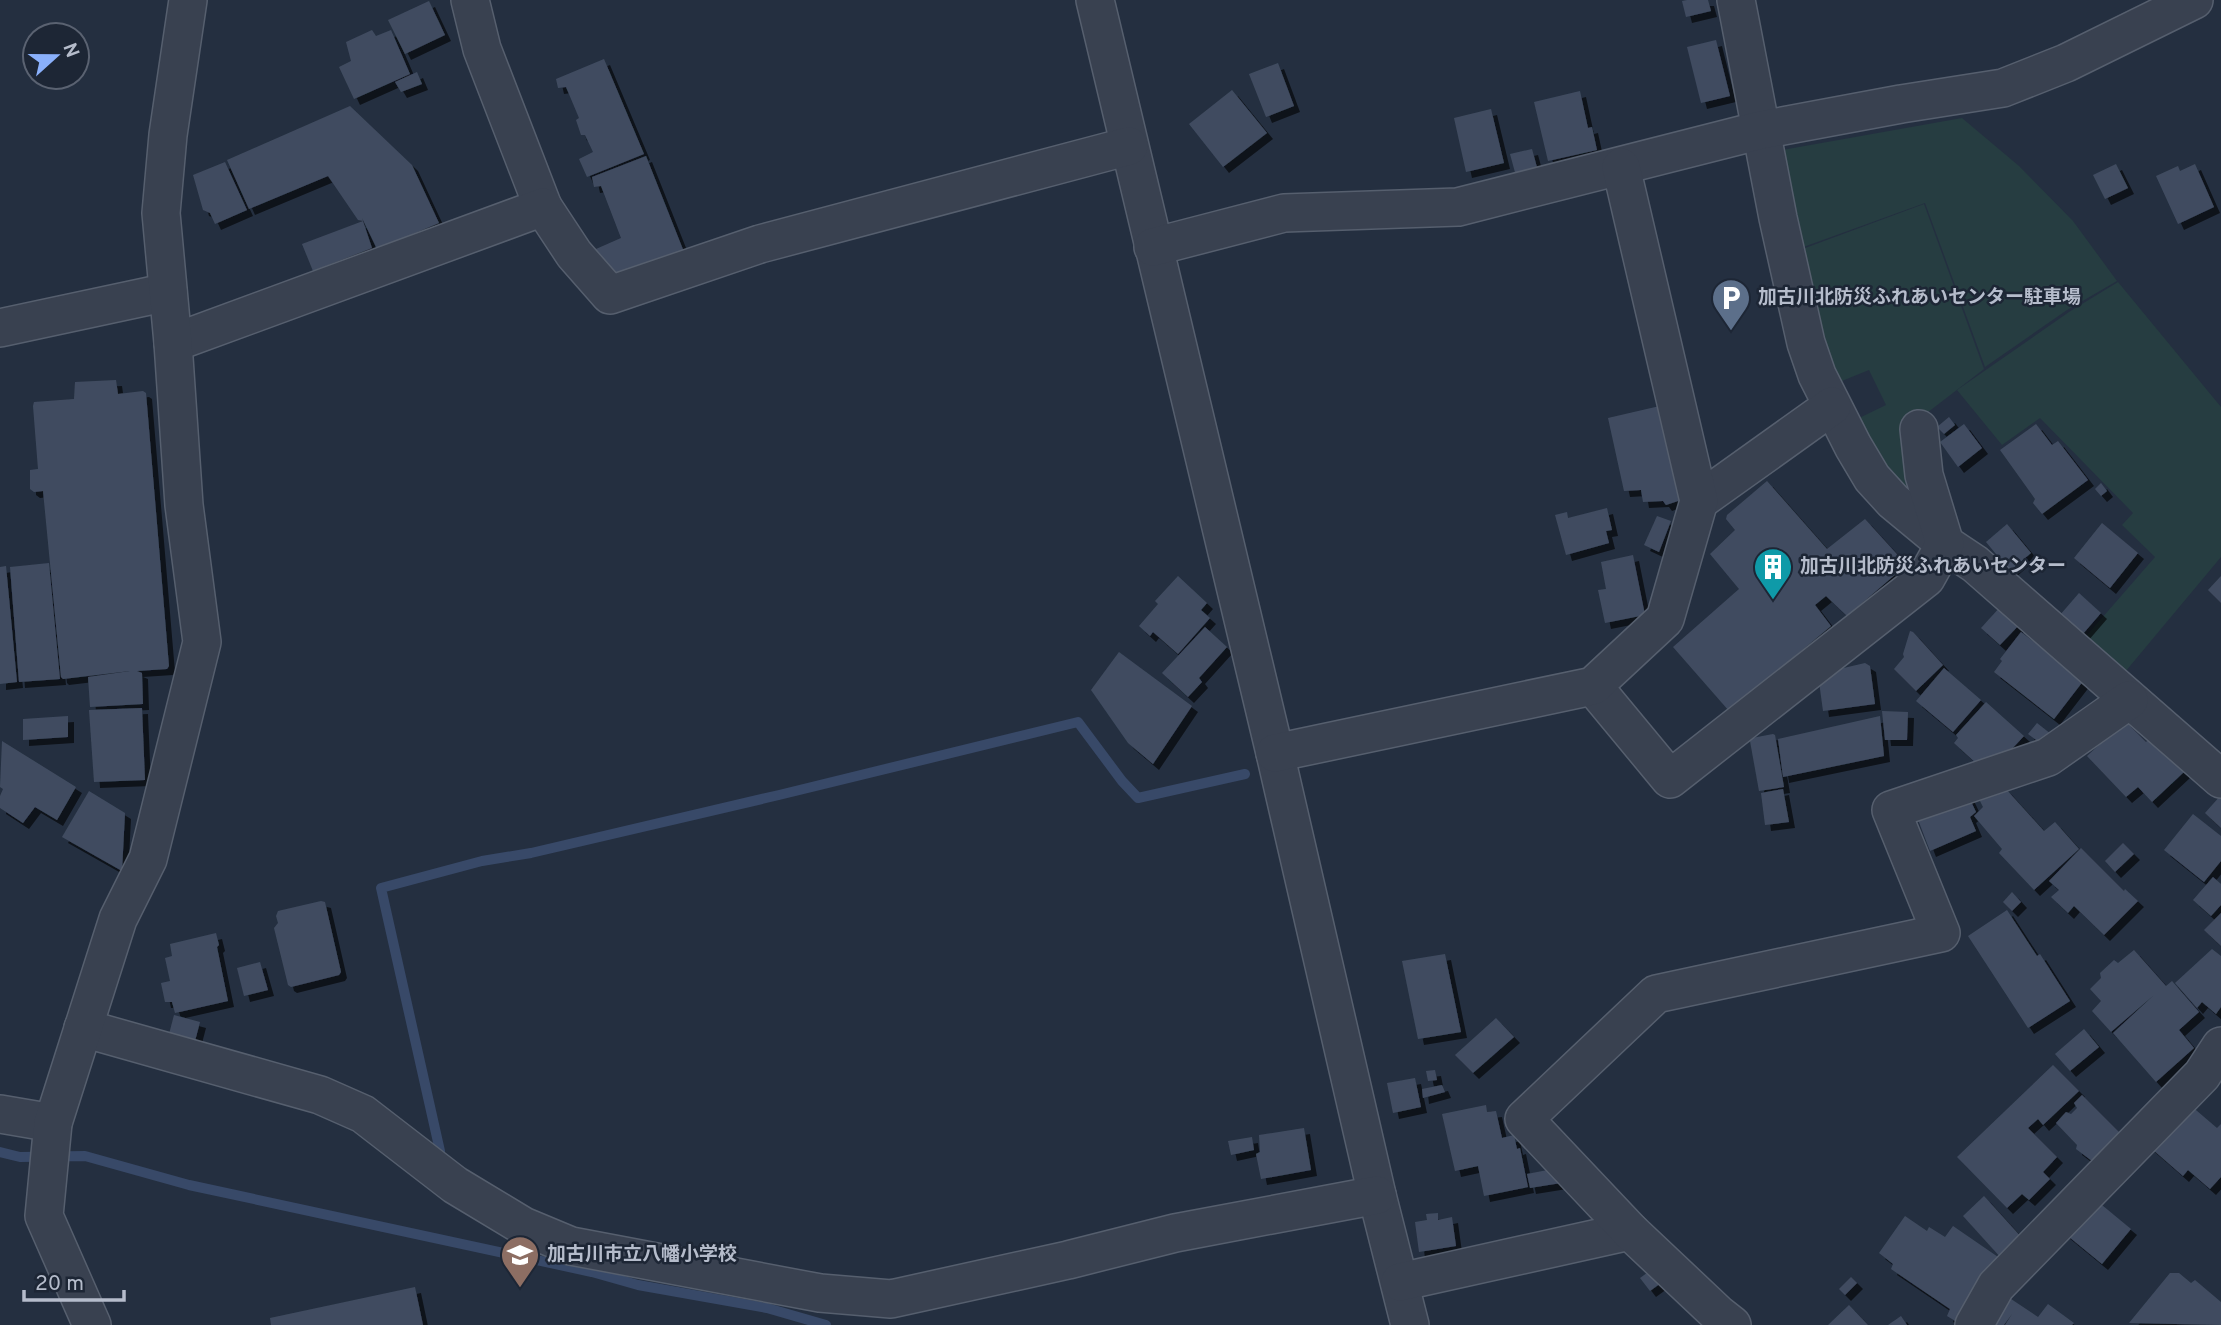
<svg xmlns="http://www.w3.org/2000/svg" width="2221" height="1325" viewBox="0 0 2221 1325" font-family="Overpass,'Noto Sans JP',sans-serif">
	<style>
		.green { fill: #263d41 }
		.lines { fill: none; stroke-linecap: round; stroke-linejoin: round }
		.stream { stroke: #384968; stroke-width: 10 }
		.building { fill: #404c60; filter: url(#shadow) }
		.minor-casing { stroke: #565f6e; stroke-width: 40 }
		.minor { stroke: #394150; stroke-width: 37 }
		.labels { text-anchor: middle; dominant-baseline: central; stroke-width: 5; stroke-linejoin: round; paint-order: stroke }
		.poi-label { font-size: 19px; font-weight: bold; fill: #b5bccb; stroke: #1d2635; text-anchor: start }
	</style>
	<defs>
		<filter id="shadow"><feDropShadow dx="6" dy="6" stdDeviation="0" flood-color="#0009"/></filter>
	</defs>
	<rect width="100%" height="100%" fill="#242f40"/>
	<!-- green -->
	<g class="green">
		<path d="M1962 118 2019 166 2073 221 2117 281 2067 310 1985 367 1925 203 1798 249 1777 151Z"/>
		<path d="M1924 204 1984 369 1910 426 1917 505 1905 496 1855 420 1886 405 1869 370 1837 383 1797 251Z"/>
		<path d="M2118 282 2221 407V557L2120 678 2081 642 2155 557 2122 525 2133 513 2040 418 2002 445 1957 390 2069 312Z"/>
	</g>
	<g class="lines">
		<!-- stream -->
		<g class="stream">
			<path d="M440 1151 381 888 482 861 531 853 779 795 1078 722 1122 781 1138 798 1245 774"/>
			<path d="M0 1152 20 1157 85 1156 189 1185 592 1272 638 1285 767 1308 826 1325"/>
		</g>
	</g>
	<!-- building -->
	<g class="building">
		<path d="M1687 0H1708L1711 11 1686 17 1682 1Z"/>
		<path d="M429 1 445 35 405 54 388 20Z"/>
		<path d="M372 30 376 36 391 30 410 74 354 99 339 67 351 61 346 42Z"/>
		<path d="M1716 40 1730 96 1701 103 1687 47Z"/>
		<path d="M604 59 644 154 587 177 579 159 593 152 585 135H581L576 120 579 118 566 87 558 88 556 79Z"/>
		<path d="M1278 63 1294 106 1266 117 1249 74Z"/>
		<path d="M417 72 422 84 401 92 395 82Z"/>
		<path d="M1232 90 1267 133 1223 167 1189 124Z"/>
		<path d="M1580 91 1588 128 1592 127 1597 150 1548 161 1534 102Z"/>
		<path d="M350 106 412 165 439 223 377 249 362 218 363 221 358 220 328 176 249 209 227 160Z"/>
		<path d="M1491 109 1504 163 1466 172 1454 118Z"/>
		<path d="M1532 149 1538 171 1516 176 1510 154Z"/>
		<path d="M646 156 684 252 613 275 608 265 602 266 596 249 621 238 601 186 594 187 592 177Z"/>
		<path d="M225 162 247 210 215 224 210 213 203 210 193 175Z"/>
		<path d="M2116 164 2128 188 2105 199 2093 175Z"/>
		<path d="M2195 164 2214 207 2178 224 2156 176 2178 166 2180 171Z"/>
		<path d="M363 221 372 248 313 271 302 244Z"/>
		<path d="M116 380 118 394 143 391 146 393 169 666 167 669 137 671 142 673 143 704 90 707 88 677 130 671 63 679 61 677 43 491 34 492 30 489V470L38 469 33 406 34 402 74 399 75 382Z"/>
		<path d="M1664 405 1687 498 1666 505 1663 501 1643 502 1641 490 1624 491 1608 418Z"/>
		<path d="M1949 417 1955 425 1944 434 1937 427Z"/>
		<path d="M1964 424 1982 448 1958 467 1940 442Z"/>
		<path d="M2036 424 2052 445 2058 441 2088 480 2042 514 2033 503 2035 499 2000 450Z"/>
		<path d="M1767 481 1827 549 1865 519 1905 563 1904 567 1847 616 1826 596 1815 605 1831 626 1729 711 1673 647 1739 589 1710 554 1735 530 1726 519 1727 515Z"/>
		<path d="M2101 483 2107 491 2101 496 2095 489Z"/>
		<path d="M1607 508 1612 530 1606 531 1609 543 1566 555 1555 515 1567 512 1568 518Z"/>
		<path d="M1657 516 1671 521 1659 552 1644 545Z"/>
		<path d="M2102 523 2138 553 2110 588 2074 558Z"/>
		<path d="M2007 524 2031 553 2010 571 1986 542Z"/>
		<path d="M1633 555 1645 615 1605 623 1598 590 1606 589 1601 562Z"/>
		<path d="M49 563 60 679 19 682 10 567Z"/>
		<path d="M6 566 17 682 0 684V567Z"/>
		<path d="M1178 576 1207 603 1201 610 1210 618 1178 654 1153 632 1150 636 1139 626 1158 604 1155 601Z"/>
		<path d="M2221 576V603L2208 590Z"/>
		<path d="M2079 593 2101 613 2082 635 2060 615Z"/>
		<path d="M2001 606 2020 624 2000 645 1981 628Z"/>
		<path d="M1205 627 1227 647 1199 678 1202 682 1188 697 1162 673Z"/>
		<path d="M1910 631 1913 632 1943 665 1916 691 1894 669 1904 657 1903 654Z"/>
		<path d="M2021 632 2084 680 2054 719 1994 672 2002 661 2000 659Z"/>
		<path d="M1119 652 1192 706 1153 764 1128 743 1091 690Z"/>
		<path d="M1865 663 1870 666 1875 704 1823 711 1818 674Z"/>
		<path d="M1944 668 1981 700 1953 732 1916 701Z"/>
		<path d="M1986 702 2024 736 1994 768 1984 758 1978 765 1954 743 1958 738 1956 735Z"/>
		<path d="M142 708 145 780 94 782 89 710Z"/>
		<path d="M1882 711 1908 712 1907 740H1885Z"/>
		<path d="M68 716V737L23 740V719Z"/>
		<path d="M1880 716 1884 756 1783 777 1778 739Z"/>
		<path d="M2125 721 2146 742 2151 737 2184 772 2152 802 2138 787 2126 797 2087 756Z"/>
		<path d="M2037 723 2056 738 2047 748 2028 734Z"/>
		<path d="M1773 734 1775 735 1784 787 1759 791 1750 741 1752 738Z"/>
		<path d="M2 741 76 787 57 820 35 807 23 823 0 808V796L3 789 0 787Z"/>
		<path d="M1997 786 2005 788 2044 831 2055 822 2079 849 2034 890 1999 853 2002 849 1974 816 1983 807 1980 801Z"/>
		<path d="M1783 789 1789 822 1765 825 1761 793Z"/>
		<path d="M89 791 125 813 122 871 62 837Z"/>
		<path d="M1968 795 1976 812 1970 817 1976 831 1930 851 1917 817Z"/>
		<path d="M2221 795V828L2205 813Z"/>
		<path d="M2193 814 2221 836V861L2204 882 2164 850Z"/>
		<path d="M2123 843 2134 854 2115 872 2105 861Z"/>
		<path d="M2081 848 2124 891 2125 889 2138 901 2104 935 2074 906 2068 913 2051 897 2059 890 2049 881Z"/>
		<path d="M2213 877 2221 884V905L2211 916 2193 900Z"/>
		<path d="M2012 892 2021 902 2012 911 2003 902Z"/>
		<path d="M321 901 325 902 341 972 339 975 291 987 288 985 274 928 278 923 276 916 278 911Z"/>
		<path d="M2007 910 2037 956 2040 954 2070 1001 2028 1028 1968 936Z"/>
		<path d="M2221 913V946L2204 930Z"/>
		<path d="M216 933 219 945 217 947 228 1001 175 1013 172 1002H165L161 983 170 981 165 958 172 956 170 944Z"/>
		<path d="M2212 949 2221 956V1007L2216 1014 2202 1002 2197 1008 2175 983Z"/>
		<path d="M2134 950 2166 986 2172 981 2199 1012 2179 1030 2194 1048 2156 1082 2113 1033 2154 995 2111 1032 2092 1011 2101 1001 2090 989 2101 978 2100 973 2114 960 2118 963Z"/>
		<path d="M1445 954 1461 1032 1418 1039 1402 961Z"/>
		<path d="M260 962 268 990 244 996 237 968Z"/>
		<path d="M174 1015 200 1022 194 1045 168 1038Z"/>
		<path d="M1496 1018 1514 1037 1473 1073 1455 1055Z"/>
		<path d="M2084 1029 2099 1047 2070 1071 2055 1054Z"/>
		<path d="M2053 1065 2079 1091 2043 1125 2038 1119 2028 1128 2057 1157 2043 1172 2050 1179 2029 1200 2022 1194 2007 1208 1957 1157Z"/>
		<path d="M1435 1070 1437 1080 1428 1081 1426 1071Z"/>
		<path d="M1415 1078 1421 1107 1393 1113 1387 1083Z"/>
		<path d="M1442 1085 1445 1092 1423 1098 1422 1089Z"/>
		<path d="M2082 1095 2126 1139 2100 1167 2076 1149 2077 1145 2056 1123 2066 1112 2071 1114 2077 1108 2074 1103Z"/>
		<path d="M2183 1099 2217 1128 2221 1124V1177L2210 1189 2188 1170 2183 1176 2144 1142Z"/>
		<path d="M1486 1105 1487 1112 1496 1111 1502 1138 1514 1135 1517 1149 1520 1148 1528 1187 1484 1196 1478 1166 1455 1171 1442 1114Z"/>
		<path d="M1304 1128 1311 1170 1261 1179 1256 1154 1260 1152 1259 1135Z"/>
		<path d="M1252 1137 1254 1150 1231 1155 1228 1141Z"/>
		<path d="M1558 1168 1561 1183 1530 1188 1527 1174Z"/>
		<path d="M1984 1196 2023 1239 2002 1259 1963 1216Z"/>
		<path d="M2091 1196 2131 1229 2102 1264 2063 1232Z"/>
		<path d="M1438 1213V1220L1452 1217 1456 1246 1419 1252 1415 1222 1427 1220 1426 1214Z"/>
		<path d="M1905 1216 1927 1231 1929 1227 1945 1237 1953 1226 2001 1259 1957 1322 1947 1316 1950 1309 1891 1269 1893 1264 1879 1253Z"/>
		<path d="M1651 1270 1661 1283 1650 1291 1640 1278Z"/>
		<path d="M2170 1273H2179L2191 1283 2195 1280 2221 1302V1325L2129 1323Z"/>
		<path d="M1851 1277 1857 1283 1845 1295 1839 1289Z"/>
		<path d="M415 1287 423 1325H271L270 1318Z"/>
		<path d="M2005 1295 2038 1317 2048 1304 2074 1323 2072 1325H2005L2012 1314 2004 1325H1995Z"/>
		<path d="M1849 1305 1868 1325H1828Z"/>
		<path d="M1901 1316 1907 1325H1888Z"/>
	</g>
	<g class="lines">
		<defs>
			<g id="minor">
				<path d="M470 0 482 49 543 207"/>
				<path d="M1095 0 1275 753 1377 1195 1410 1325"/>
				<path d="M1736 0 1778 218 1806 343 1817 375 1853 446 1872 478 1893 501 1945 544 1975 564 2221 779"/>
				<path d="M1153 247 1284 213 1458 207 1761 130 1901 104 2003 88 2066 63 2194 0"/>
				<path d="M0 328 168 292"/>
				<path d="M173 343 543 207 574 254 610 295 760 244 1129 146"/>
				<path d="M1699 501 1832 406"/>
				<path d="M1593 686 1670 779 1926 578 1945 544 1924 475 1919 429"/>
				<path d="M1275 753 1593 686 1665 619 1699 501 1621 167"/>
				<path d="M83 1028 320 1095 363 1114 455 1185 523 1226 571 1246 820 1293 891 1299 1068 1260 1175 1233 1377 1195"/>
				<path d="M0 1114 53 1123"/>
				<path d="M1400 1282 1630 1231"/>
				<path d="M92 1325 44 1216 53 1123 118 919 148 859 202 642 184 505 173 343 161 213 168 135 188 0"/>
				<path d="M1732 1325 1718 1314 1630 1231 1524 1119 1656 994 1941 933 1891 810 2048 757 2129 700"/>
				<path d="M1974 1325 1996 1286 2202 1075 2221 1046"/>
			</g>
		</defs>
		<!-- minor casing -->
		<use href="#minor" class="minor-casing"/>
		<!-- minor -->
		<use href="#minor" class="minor"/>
	</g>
	<!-- icons -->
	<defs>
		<symbol id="parking-pin" viewBox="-11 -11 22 30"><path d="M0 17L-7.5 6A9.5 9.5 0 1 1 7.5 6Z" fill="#5c6f8a" stroke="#1d2635"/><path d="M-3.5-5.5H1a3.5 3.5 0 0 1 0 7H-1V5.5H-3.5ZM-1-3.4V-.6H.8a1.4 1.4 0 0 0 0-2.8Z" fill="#fff"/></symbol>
		<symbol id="building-pin" viewBox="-11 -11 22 30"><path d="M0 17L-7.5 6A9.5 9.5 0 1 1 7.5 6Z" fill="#0f9aa8" stroke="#1d2635"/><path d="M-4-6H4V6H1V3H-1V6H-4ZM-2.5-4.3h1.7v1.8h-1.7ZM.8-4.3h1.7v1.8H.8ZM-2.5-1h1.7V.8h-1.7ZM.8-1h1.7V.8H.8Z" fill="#fff"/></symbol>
		<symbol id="school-pin" viewBox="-11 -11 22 30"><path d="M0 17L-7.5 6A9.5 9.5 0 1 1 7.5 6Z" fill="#8d6e63" stroke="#1d2635"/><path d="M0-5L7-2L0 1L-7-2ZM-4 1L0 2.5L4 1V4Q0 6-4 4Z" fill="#fff"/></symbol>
	</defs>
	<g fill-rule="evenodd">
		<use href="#parking-pin" x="1709" y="276" width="44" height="60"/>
		<use href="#building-pin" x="1751" y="545" width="44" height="60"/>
		<use href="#school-pin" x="498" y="1233" width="44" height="60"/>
	</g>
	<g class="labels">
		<!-- poi labels -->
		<g class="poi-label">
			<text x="1758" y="298">加古川北防災ふれあいセンター駐車場</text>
			<text x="1800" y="567">加古川北防災ふれあいセンター</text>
			<text x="547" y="1255">加古川市立八幡小学校</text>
		</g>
	</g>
	<!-- north arrow -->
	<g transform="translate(56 56) rotate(69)"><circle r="33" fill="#1d2635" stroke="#5a6271" stroke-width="2"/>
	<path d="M0-5L12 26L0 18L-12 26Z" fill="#8ab0fb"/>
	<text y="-10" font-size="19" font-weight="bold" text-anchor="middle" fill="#b5bccb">N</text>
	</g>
	<!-- scale -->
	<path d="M24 1290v10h100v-10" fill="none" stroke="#b5bccb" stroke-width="3.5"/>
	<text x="35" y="1290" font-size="21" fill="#b5bccb" stroke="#1d2635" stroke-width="5" paint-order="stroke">20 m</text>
</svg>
